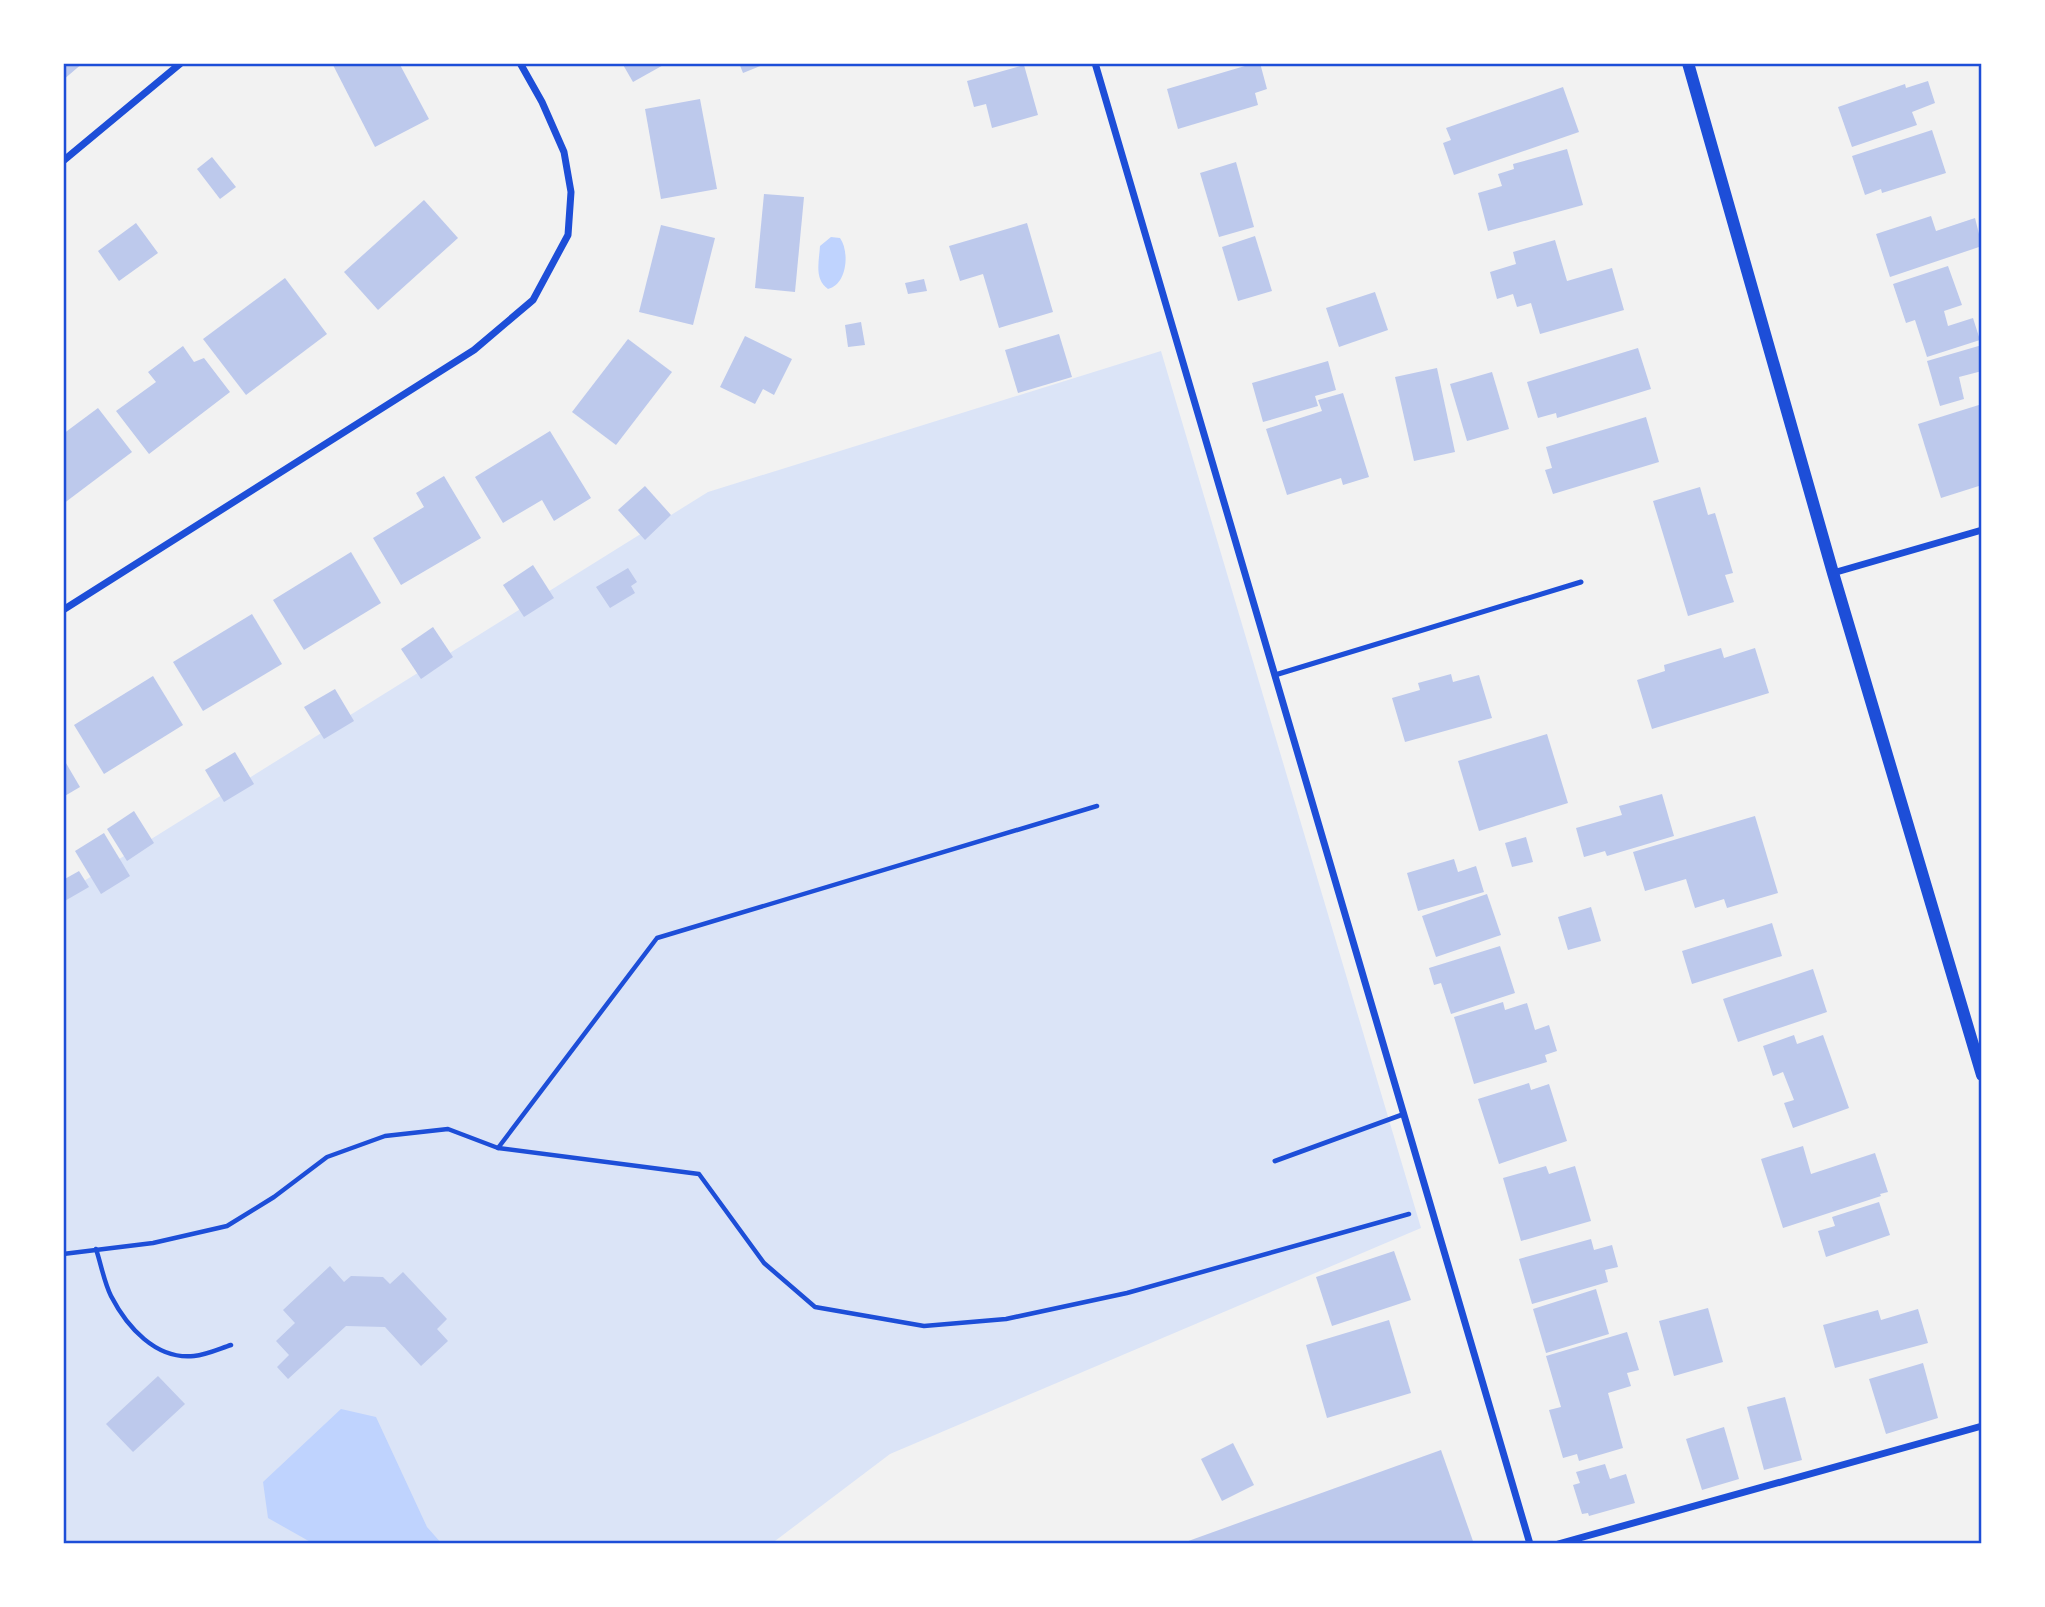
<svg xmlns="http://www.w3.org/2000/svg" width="2045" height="1607" viewBox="0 0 2045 1607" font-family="'Nunito Sans',sans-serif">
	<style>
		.green { fill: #dbe4f7 }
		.water { fill: #bfd3fe }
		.building { fill: #bdc9ec }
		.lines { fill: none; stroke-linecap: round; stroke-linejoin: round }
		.path { stroke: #1d4ed8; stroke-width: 4.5 }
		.service { stroke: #1d4ed8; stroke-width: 5 }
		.minor { stroke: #1d4ed8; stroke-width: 7 }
		.tertiary { stroke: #1d4ed8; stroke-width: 12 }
		.neatline { fill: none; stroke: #1d4ed8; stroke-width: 2.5 }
	</style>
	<rect width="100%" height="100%" fill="#f2f2f2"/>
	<!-- green -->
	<path class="green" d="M1161 351 1421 1228 890 1454 771 1544H63V894L708 492Z"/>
	<!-- water -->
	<g class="water">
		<path d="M831 237 840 238C850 252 847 285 828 289 814 279 819 262 820 246Z"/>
		<path d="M341 1409 376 1417 427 1527 442 1544H314L268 1518 263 1482Z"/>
	</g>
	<!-- building -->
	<g class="building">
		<path d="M63 63H83L63 80Z"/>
		<path d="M337 63H399L429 119 375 147 333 65Z"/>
		<path d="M622 63H667L633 82Z"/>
		<path d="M739 63H768L743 73Z"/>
		<path d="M1255 63H1260L1267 89 1255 93 1258 105 1178 129 1167 89Z"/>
		<path d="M1024 65 1038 115 992 128 986 104 974 107 967 81Z"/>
		<path d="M1928 81 1935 103 1912 112 1917 125 1852 147 1838 107 1905 84 1906 88Z"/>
		<path d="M1563 87 1579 132 1454 175 1443 143 1451 140 1446 128Z"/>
		<path d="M700 99 717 189 661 199 645 109Z"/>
		<path d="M1932 130 1946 173 1882 193 1881 189 1865 195 1852 156Z"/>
		<path d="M1567 149 1583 205 1488 231 1478 193 1502 186 1498 174 1514 169 1513 164Z"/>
		<path d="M212 157 236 187 220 199 197 169Z"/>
		<path d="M1236 162 1254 227 1219 237 1200 173Z"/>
		<path d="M764 194 804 197 795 292 755 288Z"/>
		<path d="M424 200 458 238 378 310 344 272Z"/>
		<path d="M1931 216 1936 231 1975 218 1982 246 1890 277 1876 234Z"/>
		<path d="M136 223 158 253 119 281 98 251Z"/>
		<path d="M1027 223 1053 312 999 328 983 274 960 281 949 246Z"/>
		<path d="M661 225 715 238 693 325 639 312Z"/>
		<path d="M1255 236 1272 291 1238 301 1222 247Z"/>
		<path d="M1555 240 1567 281 1612 268 1624 310 1540 334 1531 303 1517 307 1513 294 1497 299 1490 272 1516 264 1513 252Z"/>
		<path d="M1948 266 1962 305 1944 311 1948 326 1973 318 1980 340 1927 357 1915 320 1906 323 1893 284Z"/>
		<path d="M285 278 327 334 246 395 203 339Z"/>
		<path d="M924 279 927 291 908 294 905 283Z"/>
		<path d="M1375 292 1388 330 1339 347 1326 308Z"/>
		<path d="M861 322 865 345 848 347 845 325Z"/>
		<path d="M1059 334 1072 377 1018 393 1005 350Z"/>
		<path d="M745 336 792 359 774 395 763 389 755 404 720 387Z"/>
		<path d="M628 339 672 372 616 445 572 412Z"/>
		<path d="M1982 345V371L1959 377 1964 399 1940 406 1927 361Z"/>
		<path d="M183 346 194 362 204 358 230 392 149 454 116 411 156 382 148 372Z"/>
		<path d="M1638 348 1651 389 1557 418 1556 413 1538 418 1527 382Z"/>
		<path d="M1328 361 1336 390 1315 396 1318 406 1263 422 1252 383Z"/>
		<path d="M1437 368 1455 452 1414 461 1395 377Z"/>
		<path d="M1492 372 1509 429 1467 441 1450 384Z"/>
		<path d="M1343 393 1369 477 1343 485 1341 478 1287 495 1266 429 1322 411 1318 400Z"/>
		<path d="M1982 404V485L1941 498 1918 424Z"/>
		<path d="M98 408 132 452 63 504V434Z"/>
		<path d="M1646 417 1659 462 1553 494 1545 470 1552 468 1546 447Z"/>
		<path d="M550 431 591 498 554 521 542 500 503 523 475 477Z"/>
		<path d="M444 476 481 538 401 585 373 538 424 507 416 493Z"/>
		<path d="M645 486 671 515 645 540 618 510Z"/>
		<path d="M1700 487 1708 515 1715 513 1733 573 1725 575 1734 602 1688 616 1653 501Z"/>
		<path d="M351 552 381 603 304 650 273 600Z"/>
		<path d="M533 565 554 598 524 617 503 585Z"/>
		<path d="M628 568 637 582 631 586 635 593 610 608 596 587Z"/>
		<path d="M252 614 282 664 203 711 173 662Z"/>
		<path d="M433 627 453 657 421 679 401 649Z"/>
		<path d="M1721 648 1724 658 1755 648 1769 693 1652 729 1637 680 1665 671 1664 665Z"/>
		<path d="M1451 674 1453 682 1479 675 1492 718 1405 742 1392 698 1420 690 1418 683Z"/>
		<path d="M153 676 183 725 104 774 74 725Z"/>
		<path d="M335 689 354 721 324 739 304 707Z"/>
		<path d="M1547 734 1568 803 1479 831 1458 761Z"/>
		<path d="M235 752 254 784 224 802 205 770Z"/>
		<path d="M63 758 80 787 63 797Z"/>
		<path d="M1662 794 1674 836 1607 856 1605 851 1584 857 1576 828 1622 815 1619 806Z"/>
		<path d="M134 811 154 843 127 861 107 829Z"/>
		<path d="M1755 816 1778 893 1727 908 1724 899 1695 908 1686 879 1645 891 1633 852Z"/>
		<path d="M104 833 130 876 101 894 75 851Z"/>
		<path d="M1526 837 1533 862 1512 867 1505 843Z"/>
		<path d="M1454 859 1458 872 1476 866 1484 892 1418 911 1407 873Z"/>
		<path d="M79 871 89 887 63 902V880Z"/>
		<path d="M1487 894 1501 935 1436 957 1422 916Z"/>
		<path d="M1591 907 1601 941 1568 950 1558 917Z"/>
		<path d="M1772 923 1782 956 1692 984 1682 951Z"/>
		<path d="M1500 946 1515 993 1451 1014 1441 983 1434 985 1429 968Z"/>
		<path d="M1813 969 1827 1012 1738 1042 1723 999Z"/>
		<path d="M1503 1002 1505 1010 1527 1003 1535 1030 1549 1025 1557 1051 1545 1055 1547 1062 1474 1084 1454 1017Z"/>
		<path d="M1794 1035 1797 1044 1823 1035 1849 1108 1793 1128 1784 1103 1794 1100 1783 1072 1773 1076 1763 1046Z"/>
		<path d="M1529 1083 1531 1090 1549 1084 1567 1141 1499 1164 1478 1099Z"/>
		<path d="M1803 1146 1811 1174 1875 1153 1888 1192 1880 1194 1881 1196 1783 1228 1761 1159Z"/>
		<path d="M1546 1166 1549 1174 1575 1166 1591 1221 1521 1241 1503 1178Z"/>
		<path d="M1879 1202 1890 1235 1826 1257 1818 1231 1835 1226 1832 1217Z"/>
		<path d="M1591 1239 1594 1250 1612 1245 1618 1267 1605 1270 1608 1282 1532 1304 1519 1259Z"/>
		<path d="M1394 1251 1411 1300 1332 1326 1316 1277Z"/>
		<path d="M330 1266 344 1282 351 1276 383 1277 390 1284 403 1272 447 1319 437 1329 448 1341 421 1366 385 1327 346 1326 288 1379 277 1367 289 1355 276 1341 295 1323 283 1310Z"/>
		<path d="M1596 1289 1609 1334 1546 1353 1533 1309Z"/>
		<path d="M1708 1308 1723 1362 1674 1376 1659 1321Z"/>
		<path d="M1918 1309 1928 1343 1835 1368 1823 1325 1878 1310 1881 1320Z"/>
		<path d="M1389 1320 1411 1393 1327 1418 1306 1345Z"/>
		<path d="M1627 1332 1639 1370 1627 1373 1631 1386 1608 1393 1623 1448 1579 1461 1577 1454 1563 1458 1549 1410 1561 1407 1546 1356Z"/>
		<path d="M1923 1363 1938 1418 1886 1434 1869 1379Z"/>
		<path d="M158 1376 185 1404 133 1452 106 1424Z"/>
		<path d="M1785 1397 1802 1460 1764 1470 1747 1407Z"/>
		<path d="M1724 1427 1739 1479 1702 1490 1686 1439Z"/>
		<path d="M1233 1443 1254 1485 1222 1501 1201 1459Z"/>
		<path d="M1441 1450 1474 1544H1180Z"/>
		<path d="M1605 1464 1610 1479 1626 1474 1635 1503 1589 1516 1588 1513 1582 1514 1573 1485 1580 1483 1576 1472Z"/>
	</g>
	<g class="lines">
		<!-- path -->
		<g class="path">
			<path d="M1097 806 657 938 498 1148 699 1174 764 1263 815 1307 924 1326 1006 1319 1127 1293 1409 1214"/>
			<path d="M96 1249C101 1264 104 1282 111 1296 127 1327 156 1360 194 1356 206 1355 219 1349 231 1345"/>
			<path d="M63 1254 153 1243 227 1226 274 1197 327 1157 385 1136 448 1129 498 1148"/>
		</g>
		<!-- service -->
		<g class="service">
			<path d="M1275 675 1581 582"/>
			<path d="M1275 1161 1404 1114"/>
		</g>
		<!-- minor -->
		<g class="minor">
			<path d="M1095 63 1530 1544"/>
			<path d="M63 161 181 63"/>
			<path d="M1833 573 1982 530"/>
			<path d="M63 610 474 350 533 300 568 235 571 192 564 152 542 102 520 63"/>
			<path d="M1558 1544 1982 1426"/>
		</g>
		<!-- tertiary -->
		<path class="tertiary" d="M1688 63 1833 573 1982 1075"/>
	</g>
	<!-- border -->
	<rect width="2045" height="1607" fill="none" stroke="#ffffff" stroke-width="130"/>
	<rect x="65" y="65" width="1915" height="1477" class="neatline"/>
</svg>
